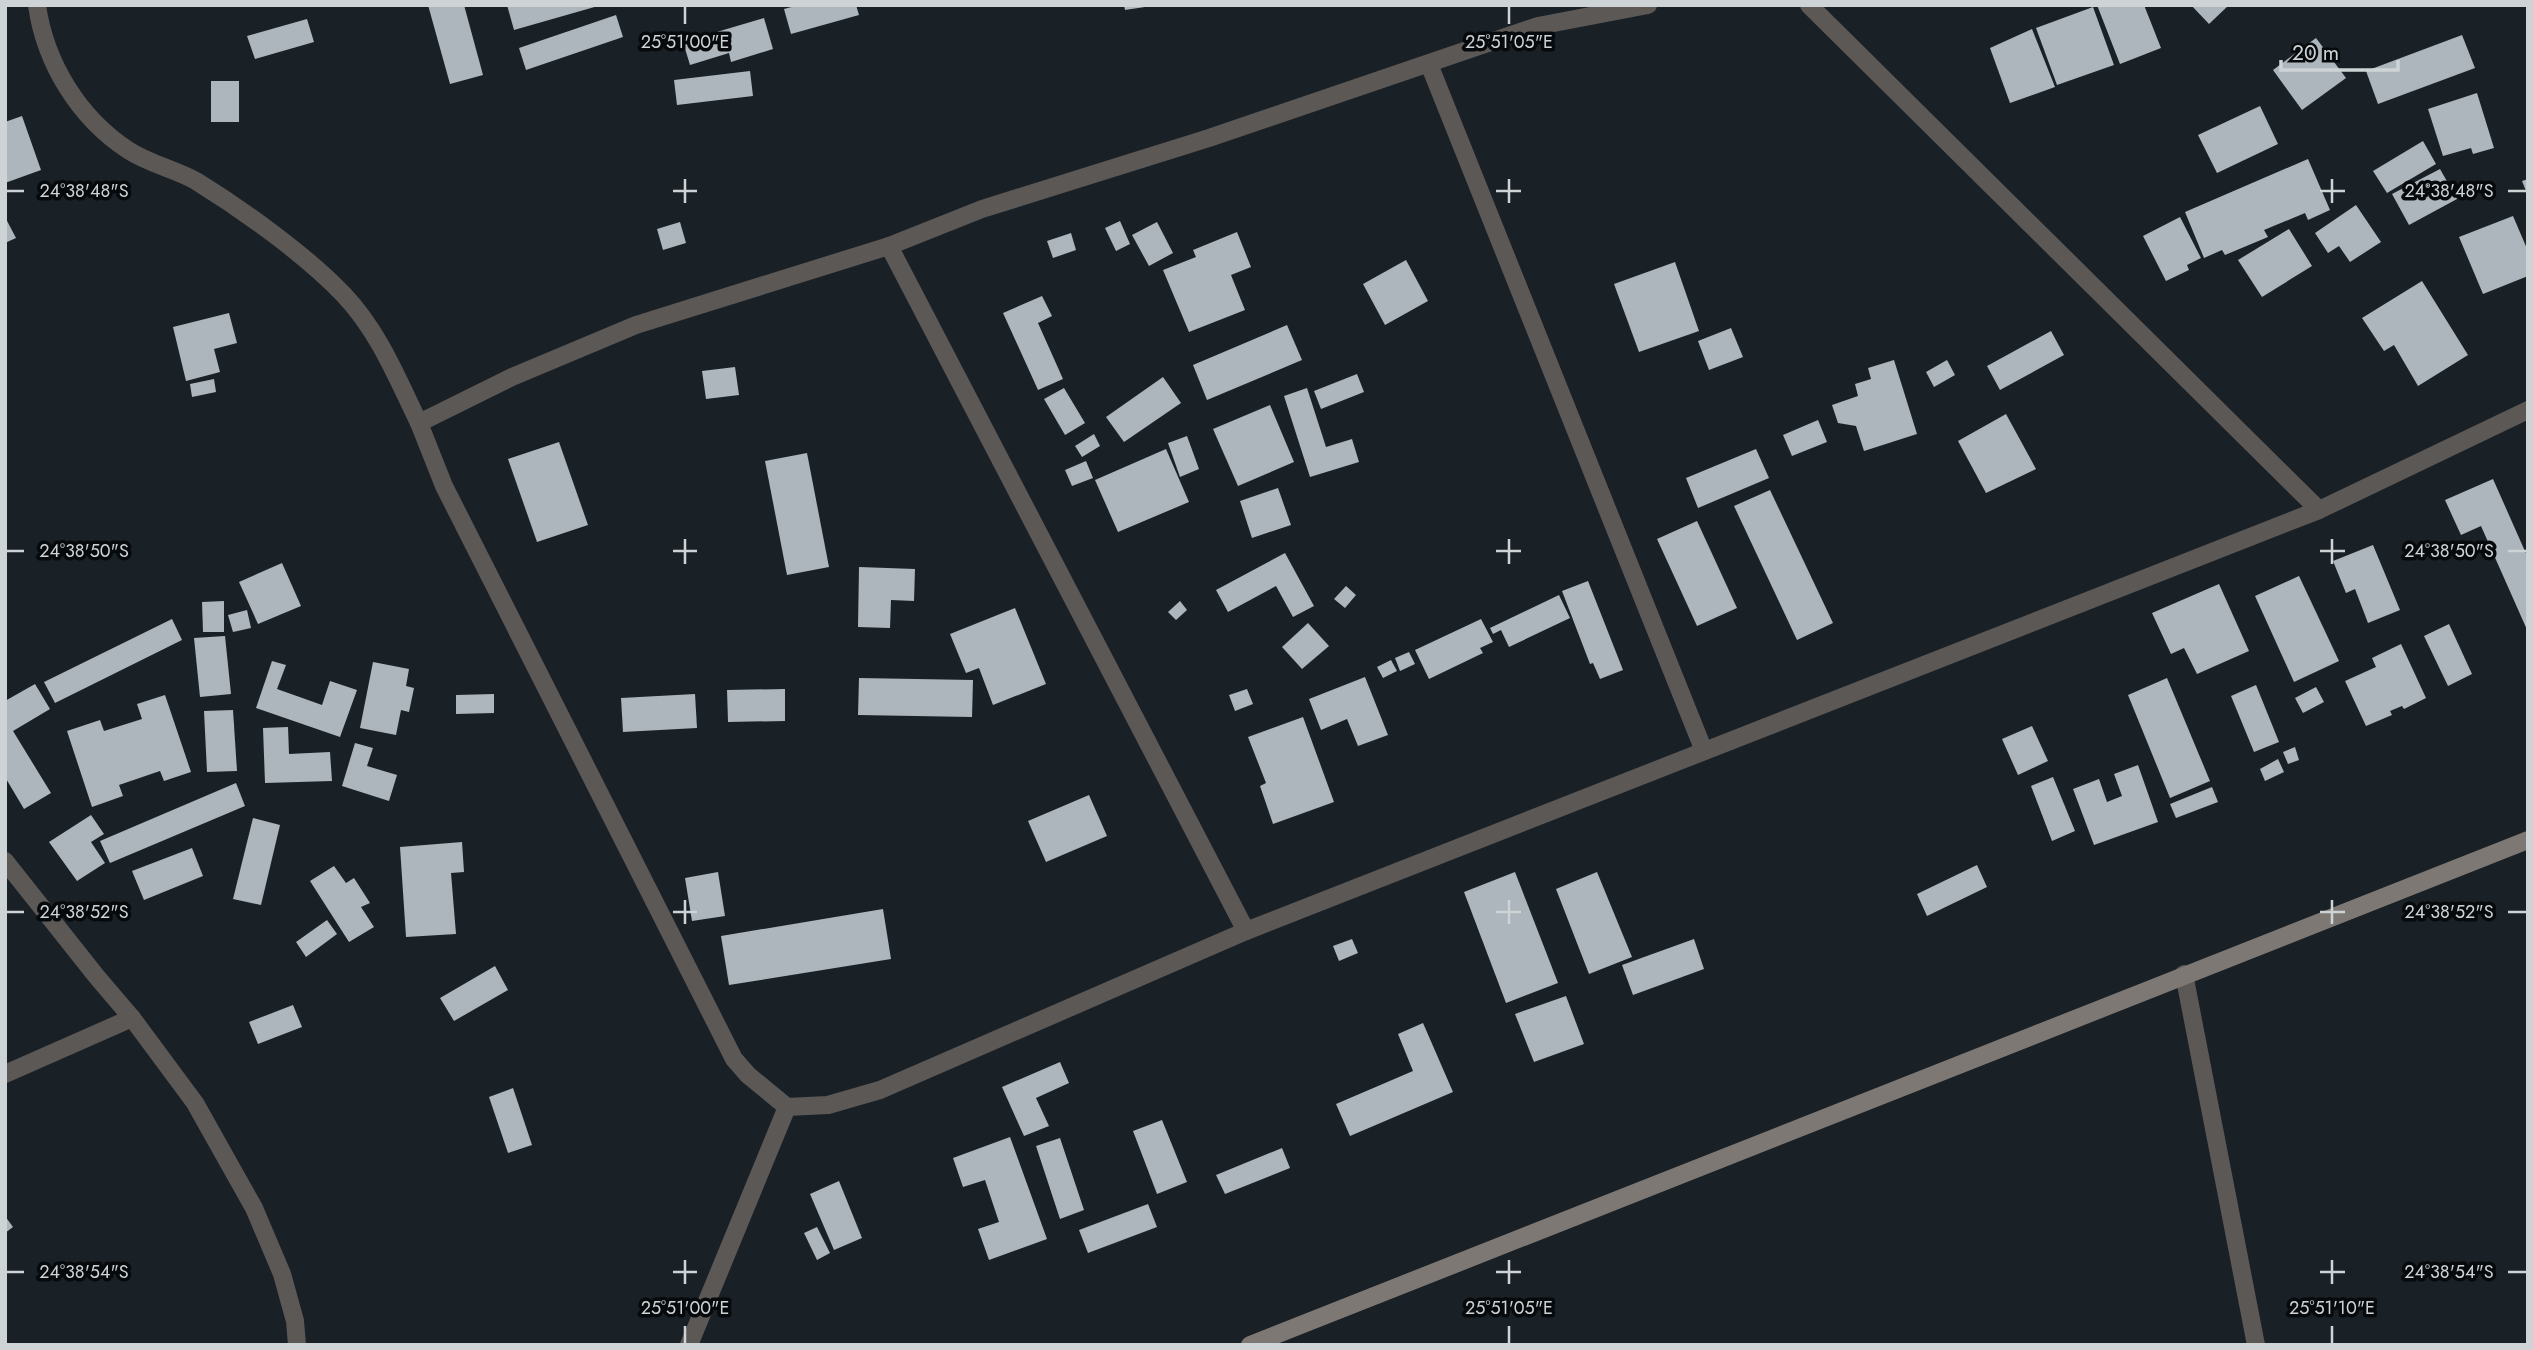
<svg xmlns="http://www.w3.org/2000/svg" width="2533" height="1350" viewBox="0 0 2533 1350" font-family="Jost,sans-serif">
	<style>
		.building { fill: #adb6bc }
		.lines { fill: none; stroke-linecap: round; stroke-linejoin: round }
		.street { stroke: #5c5856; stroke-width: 18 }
		.secondary { stroke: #7e7874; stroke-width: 18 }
		.ticks { fill: none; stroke: #ced3d6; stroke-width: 2.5 }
		.ticks-label { font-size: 18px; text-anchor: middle; fill: #ced3d6; stroke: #070a0c; stroke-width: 7; stroke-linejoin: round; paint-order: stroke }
	</style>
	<rect width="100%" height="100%" fill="#1a2126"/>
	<!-- building -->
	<g class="building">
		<path d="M428 5H464L483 75 450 84Z"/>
		<path d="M507 5H598V6L514 30Z"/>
		<path d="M799 5H856L859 15 791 34 784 9Z"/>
		<path d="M1124 5H1145V7L1125 10Z"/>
		<path d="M2097 5H2144L2161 48 2120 64Z"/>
		<path d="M2191 5H2229L2209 24Z"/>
		<path d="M2093 7 2114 65 2057 85 2036 28Z"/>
		<path d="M616 15 623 37 526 70 519 48Z"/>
		<path d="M764 18 773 49 731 62 729 53 690 65 683 42Z"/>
		<path d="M307 19 314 42 255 59 247 36Z"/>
		<path d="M2032 29 2055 87 2010 103 1990 48Z"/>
		<path d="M2462 35 2475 68 2378 104 2366 71Z"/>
		<path d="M2316 38 2346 78 2302 110 2273 70Z"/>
		<path d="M750 71 753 96 677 105 674 80Z"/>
		<rect x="211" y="81" width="28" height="41"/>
		<path d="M2477 93 2494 148 2473 154 2471 148 2443 156 2428 109Z"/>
		<path d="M2260 106 2278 144 2217 173 2198 135Z"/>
		<path d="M22 116 41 170 5 183V122Z"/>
		<path d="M2423 141 2436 164 2387 193 2373 171Z"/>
		<path d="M2308 159 2330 210 2308 220 2305 213 2264 230 2268 237 2225 255 2222 250 2204 258 2185 212Z"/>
		<path d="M2440 169 2457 199 2409 225 2392 194Z"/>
		<path d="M2528 179V196L2522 181Z"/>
		<path d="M2356 205 2381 242 2350 262 2339 246 2328 253 2315 233Z"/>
		<path d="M2513 216 2528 251V276L2483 294 2459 237Z"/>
		<path d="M5 217 16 238 5 243Z"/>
		<path d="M2180 217 2201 258 2187 265 2189 270 2166 281 2143 236Z"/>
		<path d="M1120 221 1130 244 1116 251 1105 228Z"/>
		<path d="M680 222 686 243 663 250 657 229Z"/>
		<path d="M1157 222 1173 253 1149 266 1132 235Z"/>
		<path d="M2289 229 2312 266 2262 297 2238 260Z"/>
		<path d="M1237 232 1251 267 1231 275 1245 310 1189 332 1163 270 1196 257 1193 250Z"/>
		<path d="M1071 233 1076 250 1053 258 1047 241Z"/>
		<path d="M1406 260 1428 301 1385 325 1363 284Z"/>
		<path d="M1675 262 1699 331 1639 352 1614 284Z"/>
		<path d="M2422 281 2468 355 2418 386 2394 345 2384 351 2362 318Z"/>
		<path d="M1042 296 1052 316 1038 323 1063 379 1038 390 1003 313Z"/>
		<path d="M229 313 237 343 214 349 220 372 186 381 173 327Z"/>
		<path d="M1287 325 1302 360 1207 400 1193 365Z"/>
		<path d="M1731 328 1743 357 1709 370 1698 341Z"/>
		<path d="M2051 331 2064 355 2000 390 1987 366Z"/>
		<path d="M1894 360 1917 434 1864 451 1856 426 1838 423 1832 405 1858 396 1855 384 1871 379 1868 368Z"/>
		<path d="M1947 360 1955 375 1934 387 1926 372Z"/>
		<path d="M735 367 739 395 706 399 702 371Z"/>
		<path d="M1357 374 1364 392 1321 409 1314 391Z"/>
		<path d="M1163 377 1181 403 1124 442 1106 417Z"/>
		<path d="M214 379 216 392 192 397 190 384Z"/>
		<path d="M1064 388 1085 423 1065 435 1044 399Z"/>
		<path d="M1307 388 1326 447 1352 439 1359 462 1310 477 1284 396Z"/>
		<path d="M1270 405 1294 462 1238 486 1213 429Z"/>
		<path d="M2006 414 2036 469 1986 493 1958 441Z"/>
		<path d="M1818 420 1827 442 1792 456 1783 435Z"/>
		<path d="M1094 434 1100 446 1082 457 1075 446Z"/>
		<path d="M1187 436 1199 469 1180 477 1168 443Z"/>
		<path d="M559 442 588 525 537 542 508 459Z"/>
		<path d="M1166 449 1189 502 1118 532 1095 480Z"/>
		<path d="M1756 449 1769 478 1698 508 1686 478Z"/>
		<path d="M807 453 829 567 787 575 765 461Z"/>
		<path d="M1086 461 1093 478 1072 486 1065 470Z"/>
		<path d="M2493 479 2528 558V632L2481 526 2461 535 2445 500Z"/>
		<path d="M1278 488 1291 525 1252 538 1240 501Z"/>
		<path d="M1770 490 1833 623 1797 640 1734 506Z"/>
		<path d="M1697 521 1737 608 1697 626 1657 539Z"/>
		<path d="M2373 545 2400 610 2368 623 2355 589 2346 593 2333 561Z"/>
		<path d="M1285 553 1314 606 1293 617 1276 586 1228 612 1216 590Z"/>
		<path d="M282 563 301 606 258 624 239 582Z"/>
		<path d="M859 567 915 569 914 601 891 600 890 628 858 627Z"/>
		<path d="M2299 576 2339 661 2294 682 2255 596Z"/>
		<path d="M1588 581 1623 670 1600 679 1593 663 1590 664 1562 591Z"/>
		<path d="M2219 584 2249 651 2197 674 2184 648 2171 654 2152 613Z"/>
		<path d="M1346 586 1356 595 1345 608 1334 599Z"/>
		<path d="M1559 595 1570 618 1509 647 1501 630 1493 634 1490 628Z"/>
		<path d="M224 601V632H203L202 602Z"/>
		<path d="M1180 601 1187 610 1176 620 1168 612Z"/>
		<path d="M1015 608 1046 684 993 705 979 668 966 673 950 634Z"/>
		<path d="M247 610 251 628 233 632 228 615Z"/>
		<path d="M172 619 182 640 55 703 44 682Z"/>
		<path d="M1481 619 1493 642 1480 648 1483 653 1429 679 1415 650Z"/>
		<path d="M1308 623 1329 646 1302 669 1282 647Z"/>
		<path d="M2449 624 2472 674 2448 686 2424 636Z"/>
		<path d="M225 636 231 694 200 697 194 638Z"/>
		<path d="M2401 644 2426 698 2404 709 2402 706 2390 711 2392 715 2366 726 2345 681 2376 667 2372 658Z"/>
		<path d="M1409 652 1415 664 1400 671 1395 658Z"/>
		<path d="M1391 660 1397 671 1383 678 1377 667Z"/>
		<path d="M272 661 286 665 277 689 322 705 330 681 357 690 340 737 256 708Z"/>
		<path d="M373 662 409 669 406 686 414 688 409 712 401 710 396 735 360 728Z"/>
		<path d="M1365 677 1388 735 1358 746 1347 719 1321 730 1309 699Z"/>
		<path d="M859 678 973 680 972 717 858 715Z"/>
		<path d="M2167 678 2210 781 2170 798 2128 695Z"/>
		<path d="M35 684 50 709 13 731 51 793 24 809 5 777V701Z"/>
		<path d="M2256 685 2279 742 2254 752 2231 696Z"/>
		<path d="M2316 687 2324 702 2303 713 2295 698Z"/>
		<path d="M785 689V721L728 722 727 690Z"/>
		<path d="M1247 689 1253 704 1235 711 1229 695Z"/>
		<path d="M494 694V713L456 714V695Z"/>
		<path d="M695 694 697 728 623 732 621 698Z"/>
		<path d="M165 695 191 772 164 781 160 771 119 785 123 796 92 807 67 731 100 720 104 731 142 719 137 704Z"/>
		<path d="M233 710 237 771 207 772 204 711Z"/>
		<path d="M1303 717 1334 802 1273 824 1260 786 1266 783 1248 737Z"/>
		<path d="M2032 726 2048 761 2018 775 2002 739Z"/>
		<path d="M288 727 289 754 330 752 332 781 265 783 263 728Z"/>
		<path d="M355 743 373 748 367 766 397 775 389 801 342 786Z"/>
		<path d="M2295 747 2299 760 2288 764 2283 752Z"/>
		<path d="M2278 759 2284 772 2265 781 2260 769Z"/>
		<path d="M2138 765 2158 822 2094 845 2073 789 2099 779 2107 802 2122 796 2114 774Z"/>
		<path d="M2053 777 2075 831 2052 841 2031 786Z"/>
		<path d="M236 783 245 806 110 863 100 841Z"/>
		<path d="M2212 787 2218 802 2176 818 2170 804Z"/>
		<path d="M1089 795 1107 836 1046 862 1028 821Z"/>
		<path d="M91 815 104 834 91 842 105 863 77 881 49 842Z"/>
		<path d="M253 818 280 825 261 905 233 899Z"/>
		<path d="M462 842 464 872 451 873 456 934 406 937 400 847Z"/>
		<path d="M192 848 203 876 144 900 132 871Z"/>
		<path d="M1977 865 1987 887 1927 916 1917 894Z"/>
		<path d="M334 866 346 883 354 878 370 903 361 907 374 927 349 942 310 881Z"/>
		<path d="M718 872 725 916 692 921 685 878Z"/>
		<path d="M1515 872 1558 983 1506 1003 1464 892Z"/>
		<path d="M1597 872 1632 957 1589 974 1556 889Z"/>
		<path d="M883 909 891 959 729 985 721 936Z"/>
		<path d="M327 920 337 934 306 957 296 942Z"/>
		<path d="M1352 939 1358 953 1339 961 1333 946Z"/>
		<path d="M1694 939 1704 969 1633 995 1622 965Z"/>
		<path d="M495 966 508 990 454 1021 440 998Z"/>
		<path d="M1566 996 1584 1044 1534 1062 1515 1014Z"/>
		<path d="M293 1005 302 1027 258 1044 249 1022Z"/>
		<path d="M1423 1023 1453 1092 1350 1136 1336 1104 1413 1071 1398 1034Z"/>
		<path d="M1060 1062 1069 1083 1036 1098 1049 1126 1024 1136 1002 1087Z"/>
		<path d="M513 1088 532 1145 508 1153 489 1097Z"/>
		<path d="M1162 1120 1187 1182 1157 1194 1133 1131Z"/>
		<path d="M1010 1137 1047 1239 989 1260 978 1229 999 1222 985 1180 963 1187 953 1158Z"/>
		<path d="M1060 1138 1084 1210 1060 1219 1036 1146Z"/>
		<path d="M1282 1148 1290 1168 1225 1194 1216 1175Z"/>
		<path d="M839 1181 862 1238 834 1250 810 1194Z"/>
		<path d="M1148 1204 1157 1227 1088 1253 1079 1230Z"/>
		<path d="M5 1216 13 1227 5 1233Z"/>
		<path d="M817 1227 830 1253 817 1260 804 1233Z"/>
	</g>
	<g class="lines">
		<!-- street -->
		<g class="street">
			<path d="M37 5C45 63 79 118 128 150 149 164 175 169 196 181 243 210 306 255 344 295 379 332 397 378 419 423"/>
			<path d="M1648 5 1538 26 1209 138 982 209 889 246 636 325 512 377 419 423 444 486 734 1059 748 1075 787 1107 828 1105 880 1090 1246 931 2319 510 2528 410"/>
			<path d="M1809 5 2319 510"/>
			<path d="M1429 64 1704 751"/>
			<path d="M889 246 1246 931"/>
			<path d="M5 861 97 977 132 1018 195 1103 254 1208 282 1274 295 1321 297 1345"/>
			<path d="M2184 974 2256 1345"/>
			<path d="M5 1074 132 1018"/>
			<path d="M689 1345 787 1107"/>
		</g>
		<!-- secondary -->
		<path class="secondary" d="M1250 1345 2528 840"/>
	</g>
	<!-- ticks -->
	<path class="ticks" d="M685 7V24M1509 7V24M685 179V203M1509 179V203M2332 179V203M7 191H24M673 191H697M1496 191H1521M2320 191H2345M2508 191H2526M685 539V564M1509 539V564M2332 539V564M7 551H24M673 551H697M1496 551H1521M2320 551H2345M2508 551H2526M685 900V924M1509 900V924M2332 900V924M7 912H24M673 912H697M1496 912H1521M2320 912H2345M2508 912H2526M685 1260V1284M1509 1260V1284M2332 1260V1284M7 1272H24M673 1272H697M1496 1272H1521M2320 1272H2345M2508 1272H2526M685 1326V1343M1509 1326V1343M2332 1326V1343"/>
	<g class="ticks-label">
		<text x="685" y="48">25°51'00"E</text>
		<text x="1509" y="48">25°51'05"E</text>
		<text x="84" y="197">24°38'48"S</text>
		<text x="2449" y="197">24°38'48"S</text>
		<text x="84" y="557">24°38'50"S</text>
		<text x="2449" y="557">24°38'50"S</text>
		<text x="84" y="918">24°38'52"S</text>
		<text x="2449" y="918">24°38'52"S</text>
		<text x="84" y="1278">24°38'54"S</text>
		<text x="2449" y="1278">24°38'54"S</text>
		<text x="685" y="1314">25°51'00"E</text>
		<text x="1509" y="1314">25°51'05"E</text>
		<text x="2332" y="1314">25°51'10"E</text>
	</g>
	<!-- border -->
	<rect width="2533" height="1350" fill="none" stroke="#ced3d6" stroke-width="14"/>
	<!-- scale -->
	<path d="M2281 60v10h117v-10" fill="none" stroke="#ced3d6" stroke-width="3.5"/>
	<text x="2292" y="60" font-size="21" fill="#ced3d6" stroke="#070a0c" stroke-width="5" paint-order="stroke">20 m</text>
</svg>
